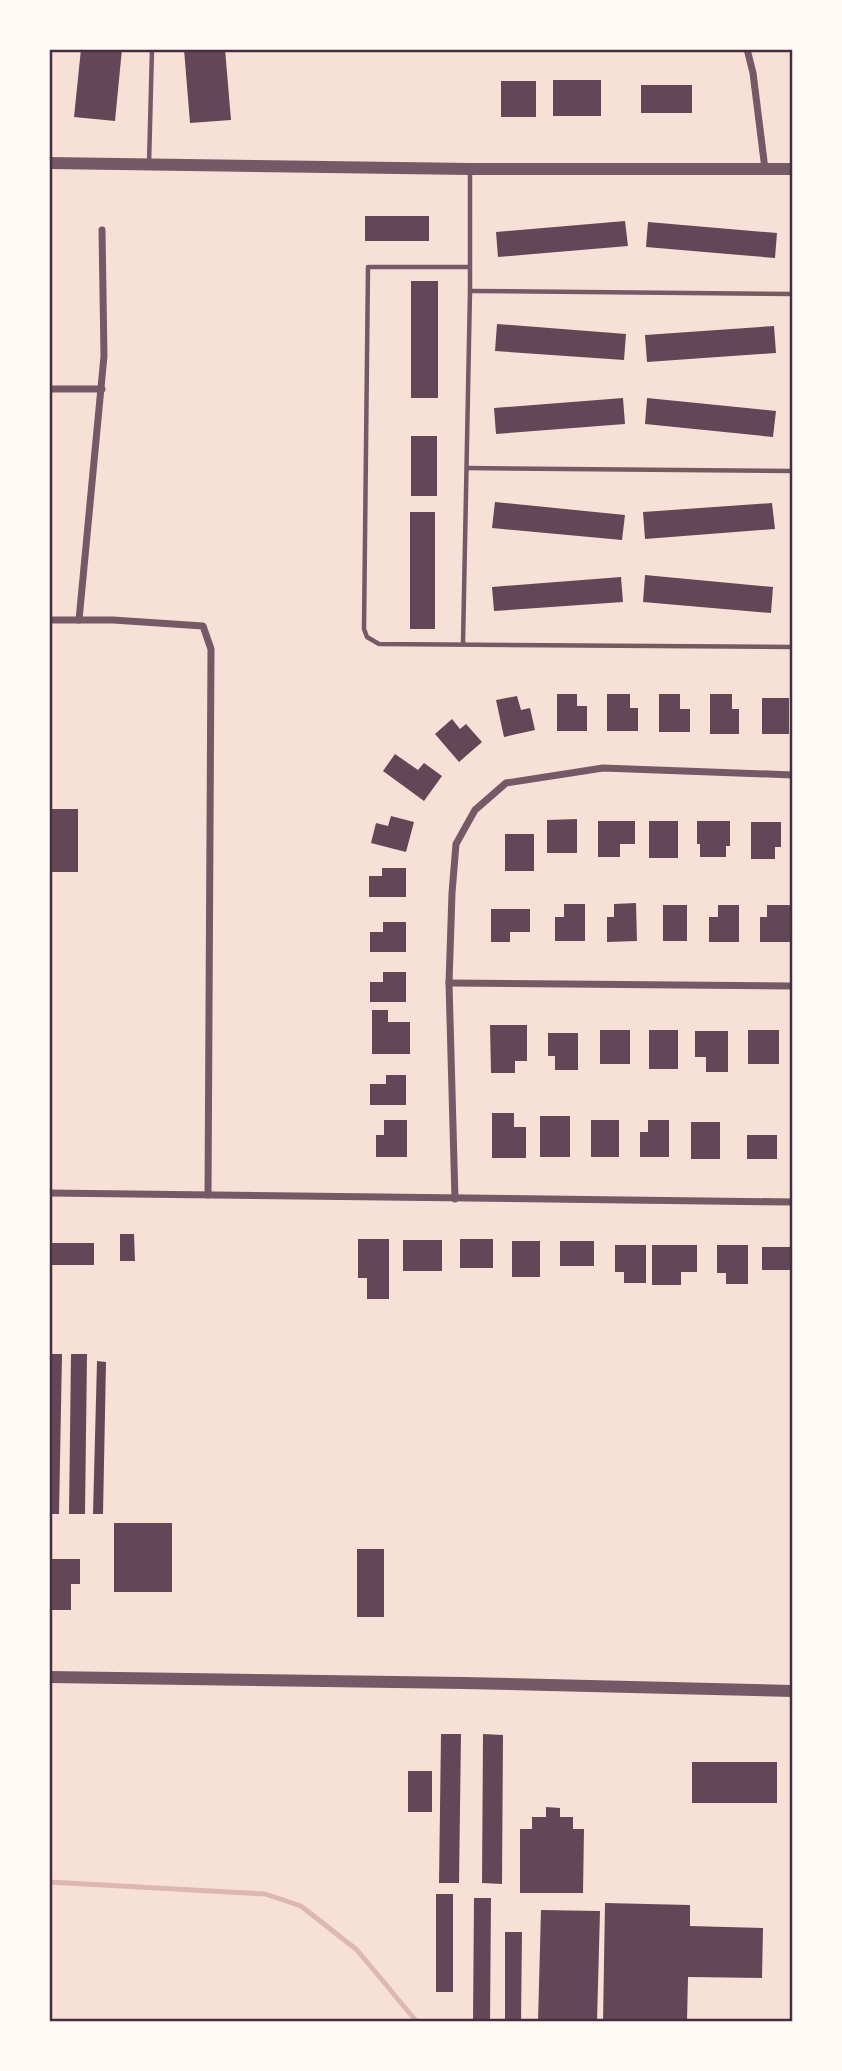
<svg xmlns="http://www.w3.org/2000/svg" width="842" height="2071" viewBox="0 0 842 2071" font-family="Poppins,sans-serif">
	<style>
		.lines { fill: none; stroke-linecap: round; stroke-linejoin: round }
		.stream { stroke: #dcb8b0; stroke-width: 5 }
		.building { fill: #644757 }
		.service { stroke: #755966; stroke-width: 4.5 }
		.minor { stroke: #755966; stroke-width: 7 }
		.tertiary { stroke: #755966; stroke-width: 12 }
		.neatline { fill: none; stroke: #4a2c40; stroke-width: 2.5 }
	</style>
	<rect width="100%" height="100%" fill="#f7e1d7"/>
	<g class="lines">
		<!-- stream -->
		<path class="stream" d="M49 1882 265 1894 301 1906 357 1950 417 2022"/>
	</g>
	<!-- building -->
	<g class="building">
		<path d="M81 49H122L115 121 74 117Z"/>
		<path d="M184 49H225L231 120 190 123Z"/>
		<rect x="553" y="80" width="48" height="36"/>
		<rect x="501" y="81" width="35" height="36"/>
		<rect x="641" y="85" width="51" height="28"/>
		<rect x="365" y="216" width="64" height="25"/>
		<path d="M625 221 628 246 498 257 496 232Z"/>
		<path d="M648 222 777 233 775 258 646 247Z"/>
		<rect x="411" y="281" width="27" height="117"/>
		<path d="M497 324 626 334 624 360 495 351Z"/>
		<path d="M774 326 776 353 647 362 645 335Z"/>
		<path d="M623 398 625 424 496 434 494 408Z"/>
		<path d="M647 398 776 411 773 437 645 424Z"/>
		<rect x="411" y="436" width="26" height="60"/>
		<path d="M495 502 625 515 622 540 492 528Z"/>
		<path d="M772 503 775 529 645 539 643 512Z"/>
		<rect x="410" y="512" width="25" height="117"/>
		<path d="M645 575 773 587 771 613 643 602Z"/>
		<path d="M621 577 623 602 494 611 492 587Z"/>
		<path d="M557 694H577V706H587V731H557Z"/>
		<path d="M607 694H630V708H638V731H607Z"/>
		<path d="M659 694H680V709H690V732H659Z"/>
		<path d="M710 694H732V709H739V734H710Z"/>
		<path d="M517 696 521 710 530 708 535 730 504 737 496 700Z"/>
		<rect x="762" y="698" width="27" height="36"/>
		<path d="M452 719 460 729 466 724 482 742 459 762 435 734Z"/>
		<path d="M395 754 418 770 424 763 442 776 424 801 383 771Z"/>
		<rect x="49" y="809" width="29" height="63"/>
		<path d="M391 816 414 822 406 852 371 843 376 823 388 826Z"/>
		<path d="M577 819V853H547V820Z"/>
		<path d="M598 821H635V844H620V857H598Z"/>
		<rect x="649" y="821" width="29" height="37"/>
		<path d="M697 821H730V846H726V857H700V844H697Z"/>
		<path d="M751 822H781V847H775V859H751Z"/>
		<rect x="505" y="834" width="29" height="37"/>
		<path d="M382 868H406V897H369V876H382Z"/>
		<path d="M636 903 637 941 607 942V917H614V904Z"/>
		<path d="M564 904H585V941H555V917H564Z"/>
		<rect x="663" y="905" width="24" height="36"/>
		<path d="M718 905H739V942H709V917H718Z"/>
		<path d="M767 905H791V942H760V917H767Z"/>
		<path d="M491 909H530V932H510V942H491Z"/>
		<path d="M383 922H406V952H370V932H383Z"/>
		<path d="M383 972H406V1002H370V982H383Z"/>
		<path d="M372 1010H388V1022H410V1054H372Z"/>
		<path d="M490 1025H527V1061H515V1073H491Z"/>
		<rect x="600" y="1030" width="30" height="34"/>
		<rect x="649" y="1030" width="29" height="39"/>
		<rect x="748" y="1030" width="31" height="34"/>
		<path d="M695 1031H728V1072H706V1057H695Z"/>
		<path d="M548 1033H578V1070H555V1056H548Z"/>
		<path d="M386 1075H406V1105H370V1084H386Z"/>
		<path d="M492 1113H514V1127H526V1158H492Z"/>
		<rect x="540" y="1116" width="30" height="41"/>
		<path d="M384 1120H407V1157H376V1135H384Z"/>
		<rect x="591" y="1120" width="28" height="37"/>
		<path d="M648 1120H669V1157H640V1132H648Z"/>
		<rect x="691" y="1122" width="29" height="37"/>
		<rect x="747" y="1135" width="30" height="24"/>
		<path d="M120 1234H134L135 1261H120Z"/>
		<path d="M358 1239H389V1299H367V1278H358Z"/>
		<rect x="460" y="1239" width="33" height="29"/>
		<rect x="403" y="1240" width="39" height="31"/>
		<rect x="512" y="1241" width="28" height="36"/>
		<rect x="560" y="1241" width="34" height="25"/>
		<rect x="49" y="1243" width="45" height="22"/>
		<path d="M615 1245H646V1283H624V1272H615Z"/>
		<path d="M652 1245H697V1272H681V1285H652Z"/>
		<path d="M717 1245H748V1284H726V1273H717Z"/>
		<rect x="762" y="1247" width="31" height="23"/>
		<path d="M49 1354H62L59 1514H49Z"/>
		<path d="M71 1354H87L85 1514H69Z"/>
		<path d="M97 1361 106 1362 103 1514H93Z"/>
		<rect x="114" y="1523" width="58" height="69"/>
		<rect x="357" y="1549" width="27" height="68"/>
		<path d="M49 1559H80V1584H71V1610H49Z"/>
		<path d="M441 1734H461L459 1883H439Z"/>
		<path d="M483 1734 503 1735 502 1884 482 1883Z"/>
		<rect x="692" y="1762" width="85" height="41"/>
		<rect x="408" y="1771" width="24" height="41"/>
		<path d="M546 1807 560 1808V1817H573V1829H584L583 1893H520V1829H532V1817H546Z"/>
		<rect x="436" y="1894" width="17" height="98"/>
		<path d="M474 1898H491L490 2022H473Z"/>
		<path d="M605 1903 690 1905V1926L763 1928 762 1978 688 1977 687 2022H603Z"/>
		<path d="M541 1910 600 1911 597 2022H538Z"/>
		<path d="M505 1932H522L521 2022H505Z"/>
	</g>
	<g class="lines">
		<!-- service -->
		<g class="service">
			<path d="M149 164 152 49"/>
			<path d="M469 267H368L364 629 367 637 379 644 793 647"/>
			<path d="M470 291 793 294"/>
			<path d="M467 468 793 471"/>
			<path d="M463 644 470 291V170"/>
		</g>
		<!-- minor -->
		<g class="minor">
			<path d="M747 49 753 73 765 169"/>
			<path d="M49 389H102"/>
			<path d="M49 620H113L203 626 211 649 208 1195"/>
			<path d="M79 620 104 356 102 230"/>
			<path d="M449 983 793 986"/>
			<path d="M49 1193 793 1202"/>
			<path d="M455 1199 449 983 452 893 456 844 475 810 506 783 603 768 793 775"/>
		</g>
		<!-- tertiary -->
		<g class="tertiary">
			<path d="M49 163 470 169H793"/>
			<path d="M49 1677 464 1683 793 1691"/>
		</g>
	</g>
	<!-- border -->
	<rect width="842" height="2071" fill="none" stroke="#fffaf5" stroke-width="102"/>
	<rect x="51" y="51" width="740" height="1969" class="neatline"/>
</svg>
